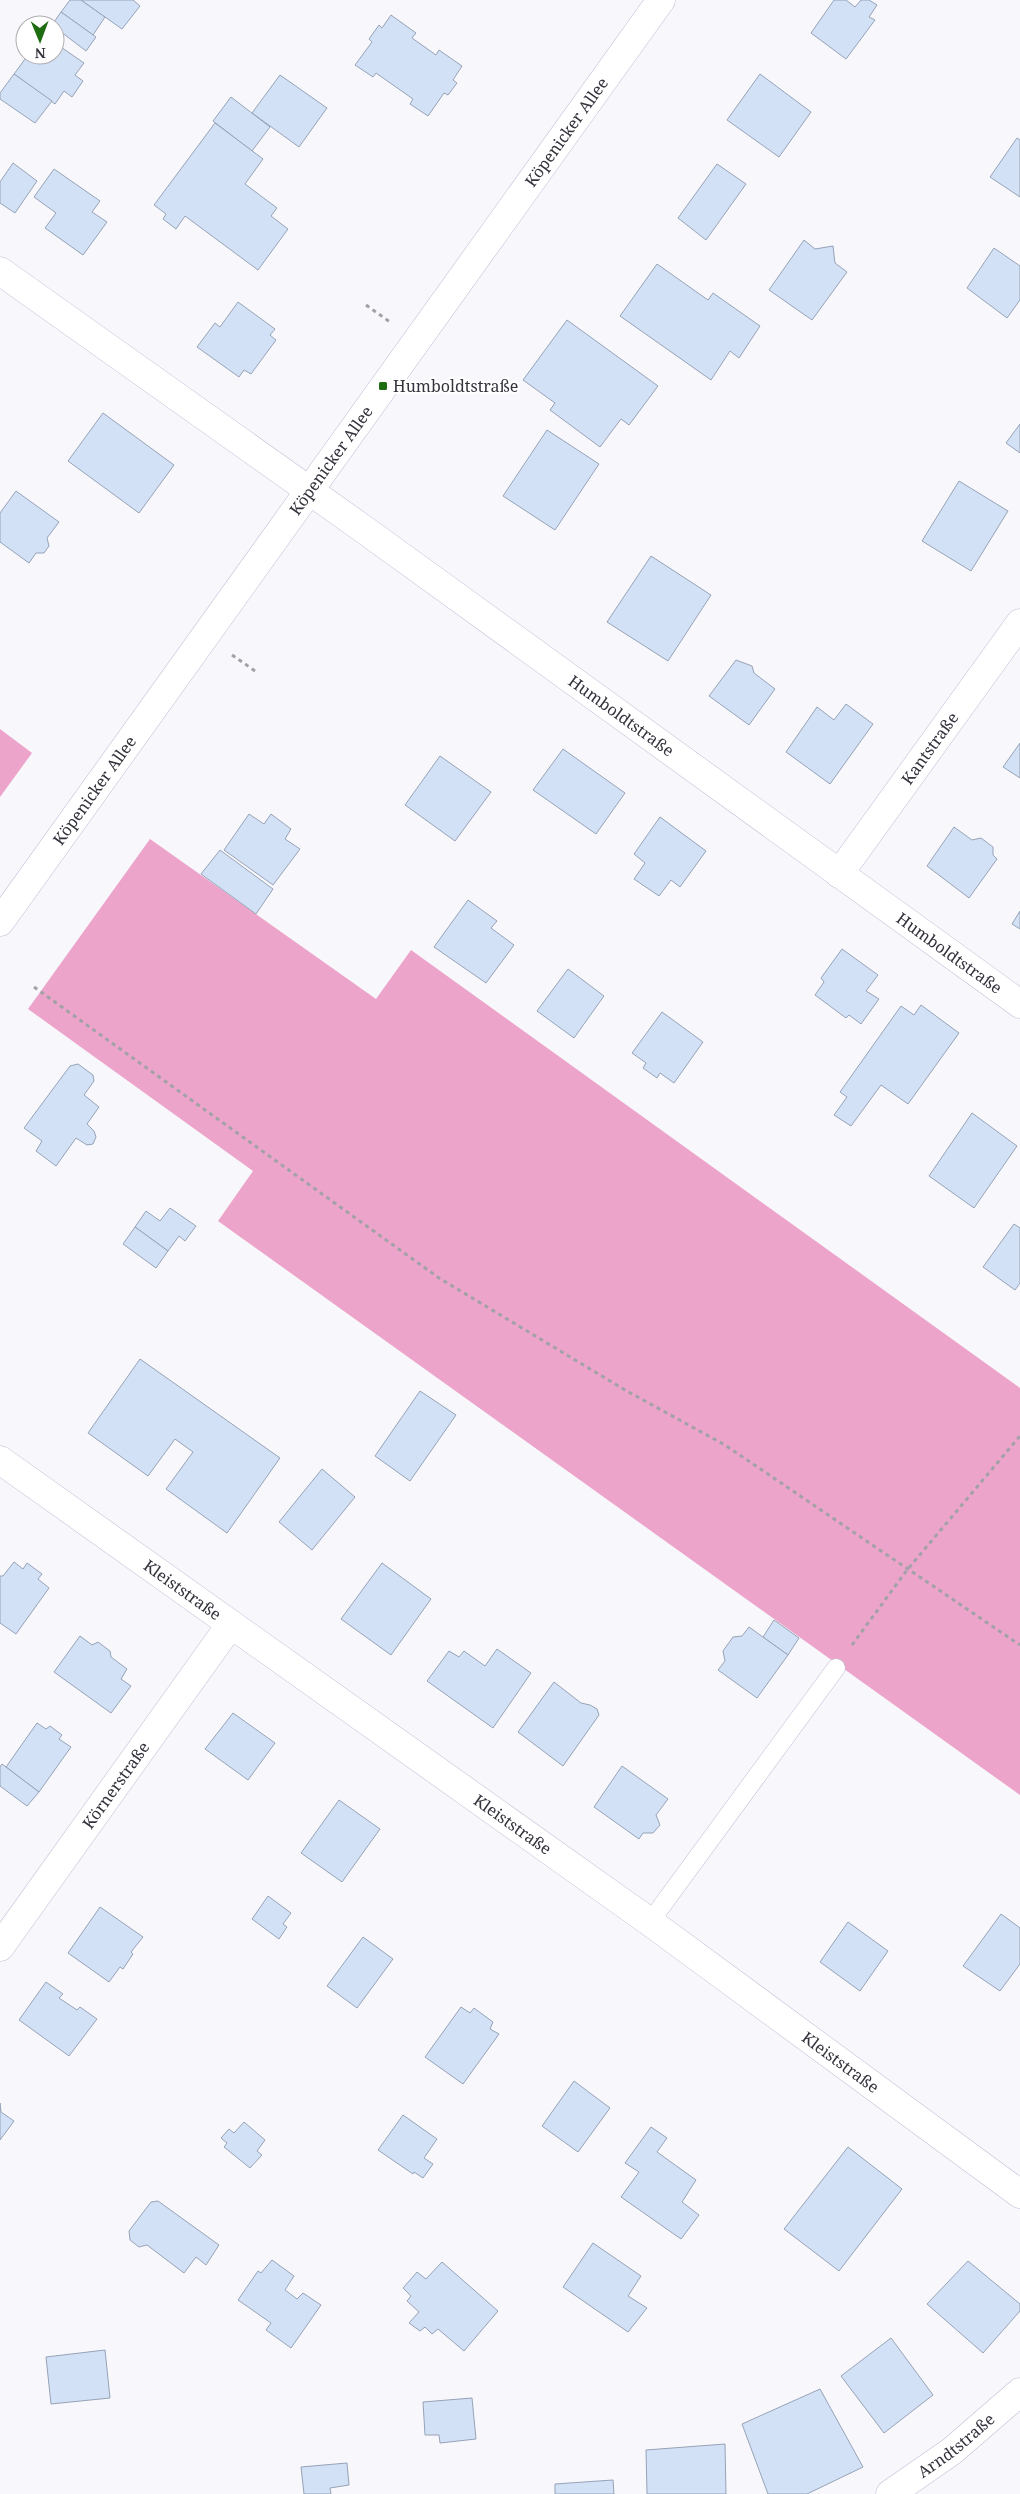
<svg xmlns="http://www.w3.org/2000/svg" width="1020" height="2494" viewBox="0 0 1020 2494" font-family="'Noto Serif',serif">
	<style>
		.forest { fill: #eca4ca }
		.building { fill: #d3e1f6; stroke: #96a3b7 }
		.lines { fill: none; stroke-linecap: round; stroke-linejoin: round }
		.service-casing { stroke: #bfbed5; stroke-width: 19 }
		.minor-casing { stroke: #bfbed5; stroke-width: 29 }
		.tertiary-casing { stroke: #bfbed5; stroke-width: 29 }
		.path { stroke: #a2a1a8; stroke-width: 3; stroke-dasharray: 4 4; stroke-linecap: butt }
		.service { stroke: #fff; stroke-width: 18 }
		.minor { stroke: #fff; stroke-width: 28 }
		.tertiary { stroke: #fff; stroke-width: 28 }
		.poi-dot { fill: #1d6c10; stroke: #fff; stroke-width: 2 }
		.labels { text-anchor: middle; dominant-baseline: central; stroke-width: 4; stroke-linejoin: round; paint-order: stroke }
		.street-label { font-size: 16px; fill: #34333d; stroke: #fff }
		.poi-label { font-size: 16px; fill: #34333d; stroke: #fff; text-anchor: start }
	</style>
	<rect width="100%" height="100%" fill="#f8f7fc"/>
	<!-- forest -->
	<g class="forest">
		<path d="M0 729 32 753 0 797Z"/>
		<path d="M150 839 376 999 411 950 1020 1388V1795L218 1221 253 1171 28 1009Z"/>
	</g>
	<!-- building -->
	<g class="building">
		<path d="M70 0H81L105 17 93 35 61 12Z"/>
		<path d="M81 0H133L140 6 122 29Z"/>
		<path d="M834 0H846L855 7 861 0H869L877 5 869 17 875 20 846 59 811 33Z"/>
		<path d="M61 12 96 37 86 51 52 25Z"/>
		<path d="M391 15 416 33 412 38 436 55 439 50 462 66 453 80 457 83 448 95 444 93 428 116 410 104 413 99 376 73 373 77 355 65 372 42 369 39 379 25 382 28Z"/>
		<path d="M55 43 84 63 75 75 83 81 72 97 64 91 55 104 14 74 28 55H55Z"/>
		<path d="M14 74 52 101 35 123 0 99V93Z"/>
		<path d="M760 74 811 112 779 157 727 120Z"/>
		<path d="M280 75 327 108 299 147 252 113Z"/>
		<path d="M231 97 270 127 252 151 213 121Z"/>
		<path d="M215 123 263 159 245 184 277 208 271 216 288 229 258 270 185 216 176 229 163 219 166 214 154 205Z"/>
		<path d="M1017 138 1020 140V197L990 177Z"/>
		<path d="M13 163 37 181 15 213 0 203V182Z"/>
		<path d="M717 164 746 184 706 240 678 218Z"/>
		<path d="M54 169 100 201 92 212 107 222 83 255 45 228 56 213 34 197Z"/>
		<path d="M804 240 815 249 833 246 835 263 847 272 812 320 769 290Z"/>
		<path d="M994 248 1020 266V300L1007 318 967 288Z"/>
		<path d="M657 264 708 300 713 293 760 326 739 358 730 351 711 380 620 316Z"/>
		<path d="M238 302 275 329 270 335 276 340 251 374 244 370 239 377 197 347 215 323 220 327Z"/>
		<path d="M567 320 658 386 629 425 621 419 600 447 550 410 555 403 523 380Z"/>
		<path d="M103 413 174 465 139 513 68 461Z"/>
		<path d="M1020 424V453L1006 443Z"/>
		<path d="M547 430 599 464 555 530 503 496Z"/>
		<path d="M959 481 1008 511 971 571 922 541Z"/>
		<path d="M16 491 59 522 47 538 49 546 44 553H36L29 563 0 542V513Z"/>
		<path d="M651 556 711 595 668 661 607 622Z"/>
		<path d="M736 660 752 666 754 673 775 689 749 725 709 696Z"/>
		<path d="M846 704 873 724 830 784 786 752 817 707 834 720Z"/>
		<path d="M1020 743V778L1003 767Z"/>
		<path d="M563 749 625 793 596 834 533 790Z"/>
		<path d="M440 756 491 792 455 841 405 805Z"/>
		<path d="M249 814 264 824 271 814 291 829 285 839 300 849 273 885 224 850Z"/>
		<path d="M660 817 706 851 680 887 671 880 659 896 634 879 645 863 634 854Z"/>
		<path d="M954 827 972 840 981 838 993 847V855L997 859 969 898 927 866Z"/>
		<path d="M220 850 273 889 256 914 201 874Z"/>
		<path d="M468 900 497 921 491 928 514 945 486 983 434 947Z"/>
		<path d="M1020 911V929L1012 924Z"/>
		<path d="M842 949 878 975 866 991 879 999 861 1024 849 1015 846 1018 815 995 824 982 821 978Z"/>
		<path d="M568 969 604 996 574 1038 537 1011Z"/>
		<path d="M921 1005 959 1033 908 1104 881 1085 851 1126 834 1115 847 1097 840 1092 901 1006 914 1015Z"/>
		<path d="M662 1012 703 1042 674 1083 660 1073 657 1078 643 1068 646 1063 632 1053Z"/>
		<path d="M78 1064 93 1075 94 1081 84 1095 99 1107 87 1124 94 1131 96 1137 93 1144 87 1145 76 1138 56 1166 36 1151 42 1141 24 1128 70 1066Z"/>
		<path d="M972 1113 1017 1146 974 1208 929 1176Z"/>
		<path d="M170 1208 196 1226 185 1241 179 1236 168 1251 135 1227 146 1211 160 1221Z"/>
		<path d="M1014 1224 1020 1228V1283L1015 1290 983 1267Z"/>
		<path d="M135 1227 168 1251 156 1268 123 1244Z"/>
		<path d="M140 1359 280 1458 227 1533 166 1489 193 1452 175 1439 148 1476 88 1433Z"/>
		<path d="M420 1391 456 1415 410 1481 375 1456Z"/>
		<path d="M322 1469 355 1497 312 1550 279 1522Z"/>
		<path d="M14 1562 23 1569 27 1563 42 1574 38 1579 49 1588 16 1634 0 1623V1576H3Z"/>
		<path d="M382 1563 431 1599 391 1655 341 1619Z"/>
		<path d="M774 1620 799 1638 788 1655 763 1637Z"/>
		<path d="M749 1627 788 1655 757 1698 718 1670 725 1661 723 1651 733 1637 742 1636Z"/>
		<path d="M80 1636 92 1645 98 1642 110 1651 111 1657 127 1669 121 1679 131 1686 111 1713 54 1672Z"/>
		<path d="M497 1649 531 1673 493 1728 427 1681 449 1651 459 1657 464 1651 485 1666Z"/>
		<path d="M554 1682 581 1703 590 1705 597 1709 599 1715 563 1766 518 1732Z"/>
		<path d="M233 1713 275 1743 248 1780 205 1749Z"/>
		<path d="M37 1723 46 1729 50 1726 62 1735 59 1739 71 1747 39 1792 6 1767Z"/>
		<path d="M2 1764 39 1792 27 1806 0 1786V1767Z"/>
		<path d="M622 1766 668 1799 656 1815 660 1825 653 1833H643L639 1839 594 1807Z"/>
		<path d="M339 1800 380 1829 342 1882 301 1853Z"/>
		<path d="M268 1896 291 1913 283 1924 287 1927 279 1939 252 1919Z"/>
		<path d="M100 1907 143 1937 131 1952 133 1954 123 1969 120 1967 109 1982 68 1953Z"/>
		<path d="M1001 1914 1020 1928V1964L1000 1991 963 1966Z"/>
		<path d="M848 1922 888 1951 860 1991 820 1962Z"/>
		<path d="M363 1937 393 1959 357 2008 327 1986Z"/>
		<path d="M46 1982 63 1994 59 1998 77 2010 80 2007 97 2019 69 2056 19 2020Z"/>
		<path d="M461 2007 470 2013 474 2008 493 2022 490 2029 499 2034 463 2084 425 2057Z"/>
		<path d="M574 2081 610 2108 578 2152 542 2126Z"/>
		<path d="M0 2103 1 2112 14 2121 0 2140Z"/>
		<path d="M403 2115 437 2139 424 2158 433 2164 423 2178 414 2172 413 2174 378 2150Z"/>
		<path d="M244 2122 265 2140 257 2151 262 2155 250 2168 224 2147 227 2143 221 2138 229 2129 234 2133Z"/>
		<path d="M651 2127 667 2138 657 2152 696 2180 682 2202 699 2215 681 2239 621 2197 639 2172 625 2163Z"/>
		<path d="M848 2147 902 2189 839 2271 784 2229Z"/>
		<path d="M158 2201 219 2245 206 2265 196 2257 184 2273 147 2245 139 2247 130 2240 129 2231 151 2202Z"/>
		<path d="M593 2243 641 2276 628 2296 647 2308 628 2332 563 2287Z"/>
		<path d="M272 2260 294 2276 285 2290 297 2299 303 2293 321 2305 291 2348 266 2330 271 2323 238 2300 258 2271 261 2273Z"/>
		<path d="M968 2261 1020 2304V2311L983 2353 927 2304Z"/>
		<path d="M442 2262 498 2311 464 2351 438 2329 432 2334 425 2327 420 2331 409 2323 419 2312 407 2301 411 2296 403 2288 417 2272 426 2279Z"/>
		<path d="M891 2338 933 2395 884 2433 841 2376Z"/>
		<path d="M105 2350 110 2398 51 2404 46 2357Z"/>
		<path d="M820 2389 863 2467 807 2494H768L742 2424Z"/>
		<path d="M472 2398 476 2439 440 2443 439 2435H425L423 2402Z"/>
		<path d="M725 2444 726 2494H647L646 2450Z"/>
		<path d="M347 2463 349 2485 330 2488 331 2494H304L301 2467Z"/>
		<path d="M613 2480 614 2494H555V2484Z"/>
	</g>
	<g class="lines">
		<defs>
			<path id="service" d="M650 1922 836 1668"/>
			<g id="minor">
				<path id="s1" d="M0 271 362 528 1020 1004"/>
				<path id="s2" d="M839 874 1020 623"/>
				<path id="s3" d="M0 1460 650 1922 1020 2194"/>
				<path id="s4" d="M0 1947 231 1624"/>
				<path id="s5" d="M890 2494 952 2451 1020 2392"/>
			</g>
			<g id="tertiary">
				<path id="s6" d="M0 922 661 0"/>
			</g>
		</defs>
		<!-- service casing -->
		<use href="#service" class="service-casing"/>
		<!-- minor casing -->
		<use href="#minor" class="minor-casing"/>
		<!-- tertiary casing -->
		<use href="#tertiary" class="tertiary-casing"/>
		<!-- path -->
		<g class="path">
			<path d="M366 305 390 322"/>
			<path d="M232 655 258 673"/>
			<path d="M34 987 439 1278 625 1390 725 1445 1020 1645"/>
			<path d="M852 1645 907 1570 1020 1436"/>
		</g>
		<!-- service -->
		<use href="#service" class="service"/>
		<!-- minor -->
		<use href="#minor" class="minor"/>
		<!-- tertiary -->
		<use href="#tertiary" class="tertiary"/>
	</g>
	<!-- markers -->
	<rect class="poi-dot" x="378" y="381" width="10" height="10" rx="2.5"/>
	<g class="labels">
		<!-- street labels -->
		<g class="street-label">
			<text stroke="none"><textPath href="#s6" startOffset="972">Köpenicker Allee</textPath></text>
			<text stroke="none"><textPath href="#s6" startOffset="568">Köpenicker Allee</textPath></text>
			<text stroke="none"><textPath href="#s1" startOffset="764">Humboldtstraße</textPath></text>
			<text stroke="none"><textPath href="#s2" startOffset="155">Kantstraße</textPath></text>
			<text stroke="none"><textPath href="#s6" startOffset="162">Köpenicker Allee</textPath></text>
			<text stroke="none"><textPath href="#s1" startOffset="1169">Humboldtstraße</textPath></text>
			<text stroke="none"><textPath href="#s3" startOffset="224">Kleiststraße</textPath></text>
			<text stroke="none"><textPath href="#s4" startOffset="199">Körnerstraße</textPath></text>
			<text stroke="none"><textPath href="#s3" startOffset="629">Kleiststraße</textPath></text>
			<text stroke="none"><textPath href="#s3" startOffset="1034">Kleiststraße</textPath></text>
			<text stroke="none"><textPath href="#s5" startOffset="82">Arndtstraße</textPath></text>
		</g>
		<!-- poi labels -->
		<g class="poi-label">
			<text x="393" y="386">Humboldtstraße</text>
		</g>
	</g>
	<!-- north arrow -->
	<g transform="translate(40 40) rotate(179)"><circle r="24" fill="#ffffff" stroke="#aeadb1"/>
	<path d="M0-4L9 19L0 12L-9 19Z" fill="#1d6c10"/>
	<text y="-8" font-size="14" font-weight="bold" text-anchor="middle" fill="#34333d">N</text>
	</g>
</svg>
